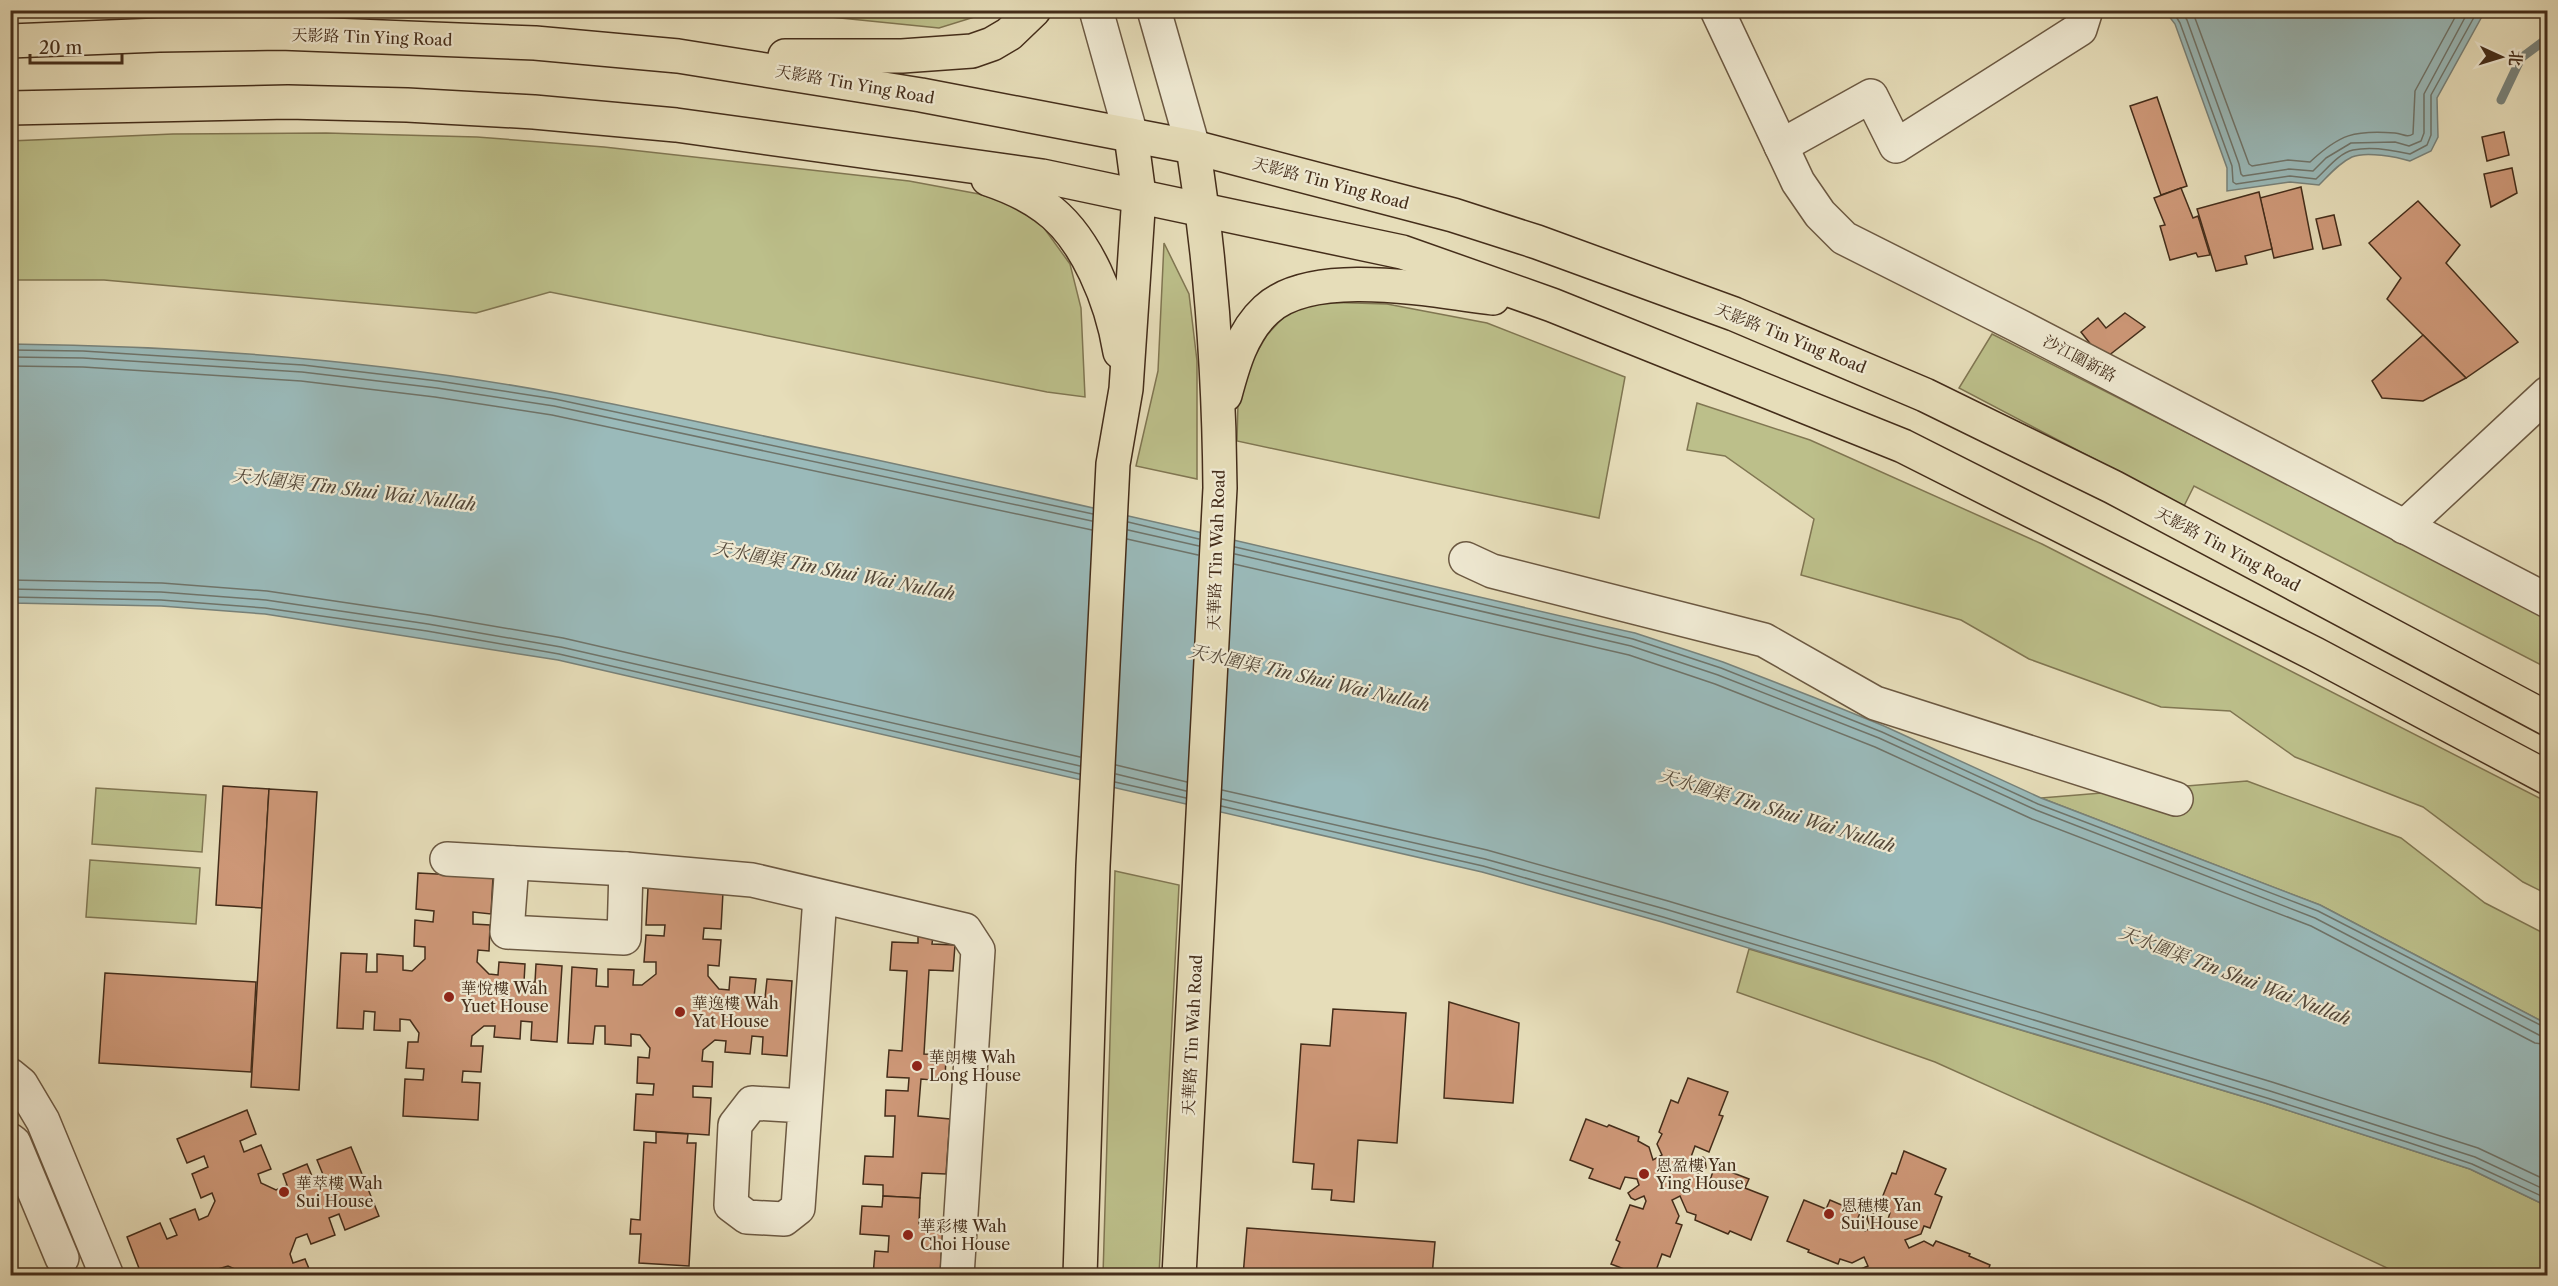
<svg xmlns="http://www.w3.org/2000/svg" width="2558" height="1286" viewBox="0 0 2558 1286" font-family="'Libre Caslon Text','Noto Serif SC',serif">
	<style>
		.green { fill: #bcbf8a; stroke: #807652; stroke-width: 1.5 }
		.water { fill: #9ababa; stroke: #78827a; stroke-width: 1.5 }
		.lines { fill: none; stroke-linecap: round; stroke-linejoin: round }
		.shore { stroke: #6f746a; stroke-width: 1.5 }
		.stream { stroke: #78827a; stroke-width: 9 }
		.building { fill: #ce9878; stroke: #442d1a; stroke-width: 1.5 }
		.minor-casing { stroke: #6c5942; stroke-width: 36 }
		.major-casing { stroke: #442d1a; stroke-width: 36 }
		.minor { stroke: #efe9d2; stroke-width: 33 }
		.major { stroke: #e6ddb9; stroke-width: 33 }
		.poi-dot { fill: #8f2418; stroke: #efe9d2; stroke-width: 2 }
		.labels { text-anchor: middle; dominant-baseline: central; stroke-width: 4.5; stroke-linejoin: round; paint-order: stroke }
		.street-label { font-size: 16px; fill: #442d1a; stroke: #efe9d2 }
		.poi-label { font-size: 16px; fill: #442d1a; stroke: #efe9d2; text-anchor: start }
		.water-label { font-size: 18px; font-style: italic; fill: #55493a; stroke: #efe9d2 }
	</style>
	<rect width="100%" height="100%" fill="#e6ddb9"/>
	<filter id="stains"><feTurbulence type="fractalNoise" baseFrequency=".00333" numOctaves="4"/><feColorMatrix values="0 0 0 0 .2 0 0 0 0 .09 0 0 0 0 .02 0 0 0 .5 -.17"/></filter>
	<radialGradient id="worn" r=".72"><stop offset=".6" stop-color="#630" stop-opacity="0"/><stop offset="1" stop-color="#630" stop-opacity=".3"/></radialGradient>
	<!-- green -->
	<g class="green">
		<path d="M771 11 994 10V11L939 28Z"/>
		<path d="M326 133 477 137 604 147 909 181 979 194 1011 204 1044 228 1070 264 1081 308 1085 397 1047 392 550 292 476 313 104 280H11L10 141 173 134Z"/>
		<path d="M1164 243 1189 294 1197 361V479L1136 466 1158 371Z"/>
		<path d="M1320 302 1387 304 1487 323 1625 377 1599 518 1237 441 1238 403 1248 368 1267 335 1290 310Z"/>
		<path d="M1992 334 2547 615V668L2194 486 2184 506 1959 388Z"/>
		<path d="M1697 403 1810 440 2042 544 2547 802V894L2523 882 2423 807 2295 757 2230 711 2161 707 2029 659 1961 620 1801 575 1814 519 1725 456 1687 450Z"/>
		<path d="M2247 781 2401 838 2485 903 2547 935V1024L2320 905 2041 798Z"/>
		<path d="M96 788 206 795 202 852 92 844Z"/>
		<path d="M90 860 200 868 196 924 86 917Z"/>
		<path d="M1115 871 1179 885 1159 1275H1103Z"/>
		<path d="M1749 949 2265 1103 2470 1169 2547 1206V1275H2402L2251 1204 1935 1062 1737 992Z"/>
	</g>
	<!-- water -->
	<g class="water">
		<path d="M2165 11H2485L2437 98 2438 137 2431 151 2410 161C2397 157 2366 151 2352 157 2339 163 2329 175 2319 185L2290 182 2227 191V168L2175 24Z"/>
		<path d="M10 344C193 346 377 360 556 393 654 411 751 434 849 454 1112 510 1373 573 1635 633L1723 662 1813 697 1884 726 2041 798 2320 905 2547 1024V1206L2470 1169 2265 1103 1662 922 1482 872 558 660 265 614 161 606 11 603Z"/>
	</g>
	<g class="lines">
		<!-- shore -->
		<g class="shore">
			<path d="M2172 10 2180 23 2232 166 2233 182 2236 184 2290 176 2316 179C2327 169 2339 153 2353 150 2371 146 2393 150 2410 154L2427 145 2431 135V95L2478 10"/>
			<path d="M2181 10 2187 20 2239 164 2241 174 2243 176 2289 169 2313 171 2326 158 2351 143 2395 142 2409 146 2421 141 2424 133V94L2469 10"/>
			<path d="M2192 10 2249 164 2252 166 2288 160 2310 162C2340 134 2354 130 2395 133 2403 134 2407 138 2413 134L2415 91 2459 10"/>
			<path d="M10 350 83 351 303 365 438 381 555 399 1093 514"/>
			<path d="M10 357 83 358 302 372 437 388 554 406 1092 521"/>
			<path d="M10 366 83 367 301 381 435 397 552 415 1092 530"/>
			<path d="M1128 522 1199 539"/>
			<path d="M1128 530 1199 546"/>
			<path d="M1127 539 1198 555"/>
			<path d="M1235 547 1633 639 1721 668 1882 732 2038 804 2318 911 2548 1029"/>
			<path d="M1235 554 1631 646 1718 675 1879 738 2036 810 2315 918 2539 1035 2548 1036"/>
			<path d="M1234 564 1629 655 1715 684 1875 747 2032 819 2311 926 2535 1043 2548 1045"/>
			<path d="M10 580 162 583 267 591 429 615 563 638 1080 757"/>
			<path d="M10 589 161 592 266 600 428 624 561 647 1080 766"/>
			<path d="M10 597 161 600 265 608 427 631 559 654 1080 774"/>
			<path d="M1116 765 1187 782"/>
			<path d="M1116 774 1186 791"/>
			<path d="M1115 782 1186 798"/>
			<path d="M1222 790 1487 850 1668 901 2272 1082 2478 1148 2548 1181"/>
			<path d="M1222 799 1485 859 1665 909 2270 1091 2475 1157 2548 1191"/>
			<path d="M1221 806 1483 866 1663 917 2267 1098 2407 1142 2472 1164 2548 1199"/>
		</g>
		<!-- stream -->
		<path class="stream" d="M2501 100 2521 58 2548 38"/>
	</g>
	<!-- building -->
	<g class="building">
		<path d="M2157 97 2187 186 2161 195 2130 106Z"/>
		<path d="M2504 132 2509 155 2487 161 2482 137Z"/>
		<path d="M2512 168 2517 193 2491 207 2484 174Z"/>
		<path d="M2301 187 2313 249 2274 258 2260 198Z"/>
		<path d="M2181 188 2193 218 2198 216 2210 255 2198 257 2196 253 2170 260 2160 226 2165 225 2154 198Z"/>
		<path d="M2259 192 2272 249 2245 256 2247 264 2216 271 2197 209Z"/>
		<path d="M2418 201 2460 245 2446 263 2518 342 2466 378 2387 299 2401 278 2369 243Z"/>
		<path d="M2334 215 2341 245 2323 249 2316 219Z"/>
		<path d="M2125 313 2145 327 2103 360 2081 332 2098 318 2106 328Z"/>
		<path d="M2423 335 2466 378 2423 401 2382 398 2372 381Z"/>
		<path d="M223 786 269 789 262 908 216 905Z"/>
		<path d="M269 789 317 792 299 1090 251 1087Z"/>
		<path d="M418 873 493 877 491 914 473 912V924L490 925 489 951 478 950 477 962 489 974 498 975 499 962 525 964 524 982H535L536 964 562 966 557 1042 531 1040 532 1022 521 1021 520 1039 494 1037 495 1026H484L472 1036 471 1046H483L481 1072 463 1071 462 1082 480 1083 478 1120 403 1116 405 1079 423 1080 424 1069 406 1068 408 1042H418L419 1033 410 1020 400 1019V1031L374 1030 375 1012 364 1011 363 1029 337 1028 341 953 367 954 366 972H377V954L403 956V970L412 971 425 959V947L414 946 415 920 433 922 434 911 416 909Z"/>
		<path d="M648 888 723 892 721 929 704 928 703 939 721 940 719 966 708 965V976L719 989 729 990 730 977 756 979 754 997 765 998 767 979 792 981 787 1056 762 1054 763 1037 752 1036 750 1054 725 1052 726 1041 715 1040 703 1050 702 1061 713 1062 712 1087 693 1086V1097L711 1098 709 1135 634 1130 636 1094 653 1095 654 1084 637 1083 638 1057 649 1058 650 1048 640 1035 631 1034V1046L605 1044V1026H595L593 1044 568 1043 572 967 597 969 596 986 608 987V969L634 970 633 985H642L656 974V962H644L646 935 664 936 665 925H646Z"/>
		<path d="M918 935 933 936 932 944 955 945 953 971 929 970 924 1054 946 1055 945 1081 921 1079 918 1116 950 1119 946 1174 922 1173 920 1198 883 1196V1185L863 1184 865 1156 893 1157 895 1116H885L886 1090 908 1091 909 1078 887 1077 889 1050 902 1051 907 971 890 970 892 942 918 943Z"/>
		<path d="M105 973 256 982 251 1072 99 1063Z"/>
		<path d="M1449 1002 1519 1023 1513 1103 1444 1098Z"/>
		<path d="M1333 1009 1406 1013 1397 1143 1358 1140 1354 1202 1331 1200 1332 1190 1312 1189 1314 1164 1293 1162 1301 1044 1330 1046Z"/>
		<path d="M1688 1078 1728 1092 1719 1115 1723 1116 1709 1152 1695 1146 1691 1157 1693 1160 1703 1157 1705 1159 1706 1168 1697 1171 1700 1178 1710 1180 1715 1166 1749 1179 1745 1188 1768 1197 1751 1240 1730 1231 1728 1234 1695 1220 1696 1215 1687 1212 1680 1196 1672 1200 1679 1216 1676 1223 1682 1225 1670 1257 1662 1254 1654 1276H1642L1611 1264 1620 1242 1616 1240 1630 1205 1643 1209 1646 1201 1644 1196 1635 1200 1631 1198 1628 1193 1639 1185 1637 1179 1625 1177 1620 1189 1589 1178 1593 1169 1570 1160 1586 1119 1607 1127 1609 1125 1639 1137 1638 1141 1649 1147 1653 1160 1662 1155 1657 1144 1662 1134 1659 1132 1671 1100 1678 1103Z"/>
		<path d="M247 1110 256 1134 240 1141 244 1152 261 1145 271 1169 258 1174 261 1183 276 1190 287 1185 283 1174 307 1164 314 1181 324 1177 317 1160 351 1147 379 1216 345 1230 339 1214 329 1218 335 1235 311 1244 307 1234 296 1238 290 1254 293 1263 305 1259 312 1276H243L242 1272 228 1266 218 1269 221 1276H193L192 1272 183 1276H142L127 1237 160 1223 167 1239 177 1235 170 1219 195 1209 199 1220 208 1216 215 1201 212 1193 201 1198 192 1174 208 1167 204 1156 187 1163 177 1139Z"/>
		<path d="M656 1132 688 1134 687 1143H696L689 1266 639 1263 641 1234H630L631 1219 640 1220 644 1142 656 1143Z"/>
		<path d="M1904 1151 1946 1169 1935 1194 1942 1197 1930 1228 1924 1226 1921 1234 1905 1240 1909 1248 1924 1241 1933 1246 1936 1241 1970 1254 1969 1256 1990 1265 1986 1276H1855L1856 1271 1868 1266 1864 1257 1852 1263 1840 1259 1838 1264 1808 1252 1809 1250 1787 1241 1804 1200 1826 1209 1830 1200 1860 1213 1855 1225 1865 1231 1871 1228 1867 1219 1868 1216 1873 1213 1878 1215 1882 1224 1887 1222 1890 1213 1878 1208 1892 1173 1896 1174Z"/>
		<path d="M883 1196 920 1198 919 1224 943 1226 940 1276H873L875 1251 888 1252 889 1236 860 1234 862 1206 882 1207Z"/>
		<path d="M1247 1228 1435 1242 1432 1276H1243Z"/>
	</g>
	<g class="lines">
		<defs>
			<g id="minor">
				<path d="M1096 10 1131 135"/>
				<path d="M1154 10 1193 147"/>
				<path d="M1717 10 1798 182 1820 214 1844 238 2017 325 2548 601"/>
				<path d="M1781 146 1871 96 1896 146 2080 29 2086 10"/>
				<path d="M2404 527 2548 393"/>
				<path d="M1466 559 1492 571 1764 640 1875 703 2176 799"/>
				<path d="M447 859 626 869 752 880 965 930 978 950 957 1276"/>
				<path d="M512 863 507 932 624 938 626 869"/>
				<path d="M10 1075 21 1084 43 1121 107 1276"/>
				<path d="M805 1106 752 1103 735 1125 731 1205 747 1217 784 1219 798 1208 820 897"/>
				<path d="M10 1140 14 1143 62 1258"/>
			</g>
			<g id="major">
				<path d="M10 41 159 35 280 33 535 43 678 56 921 95 1193 147 1453 215 1537 242 1734 314 1925 395 2113 487 2548 719"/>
				<path d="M785 56H902L972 51 992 44 1009 34 1034 10"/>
				<path d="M10 108 288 102 407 105 534 112 676 125 1042 176 1402 252 1552 305 1903 446 2315 654 2548 778"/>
				<path d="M988 179C1009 186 1027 194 1045 207 1087 237 1112 303 1120 352"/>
				<path d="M1225 395C1233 365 1242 332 1266 310 1313 266 1434 291 1493 298"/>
				<path d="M1080 1276 1093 866 1113 464 1126 389 1139 195 1131 135"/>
				<path d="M1179 1276 1220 488C1219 374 1211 260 1193 147"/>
			</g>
		</defs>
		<!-- minor casing -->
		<use href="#minor" class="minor-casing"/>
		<!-- major casing -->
		<use href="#major" class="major-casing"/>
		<!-- minor -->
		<use href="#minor" class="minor"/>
		<!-- major -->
		<use href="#major" class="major"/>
	</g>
	<!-- markers -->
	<g class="poi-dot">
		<circle cx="449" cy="997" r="6"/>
		<circle cx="680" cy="1012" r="6"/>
		<circle cx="917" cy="1066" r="6"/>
		<circle cx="1644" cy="1174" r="6"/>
		<circle cx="284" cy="1192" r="6"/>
		<circle cx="1829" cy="1214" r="6"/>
		<circle cx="908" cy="1235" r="6"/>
	</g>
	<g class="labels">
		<!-- street labels -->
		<g class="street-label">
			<text transform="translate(372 37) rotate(2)">天影路 Tin Ying Road</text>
			<text transform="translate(855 84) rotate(10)">天影路 Tin Ying Road</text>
			<text transform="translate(1331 183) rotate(15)">天影路 Tin Ying Road</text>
			<text transform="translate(1791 338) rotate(22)">天影路 Tin Ying Road</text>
			<text transform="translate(2080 358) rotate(28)">沙江圍新路</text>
			<text transform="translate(2228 549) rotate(28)">天影路 Tin Ying Road</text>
			<text transform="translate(1216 550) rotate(-88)">天華路 Tin Wah Road</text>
			<text transform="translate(1192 1035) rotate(-87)">天華路 Tin Wah Road</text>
		</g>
		<!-- poi labels -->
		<g class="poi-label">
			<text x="461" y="988">華悅樓 Wah<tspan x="461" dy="18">Yuet House</tspan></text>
			<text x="692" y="1003">華逸樓 Wah<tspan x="692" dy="18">Yat House</tspan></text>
			<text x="929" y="1057">華朗樓 Wah<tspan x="929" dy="18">Long House</tspan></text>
			<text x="1656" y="1165">恩盈樓 Yan<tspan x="1656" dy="18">Ying House</tspan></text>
			<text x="296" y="1183">華萃樓 Wah<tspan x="296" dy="18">Sui House</tspan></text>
			<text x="1841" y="1205">恩穗樓 Yan<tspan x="1841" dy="18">Sui House</tspan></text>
			<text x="920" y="1226">華彩樓 Wah<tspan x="920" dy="18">Choi House</tspan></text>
		</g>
		<!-- water labels -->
		<g class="water-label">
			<text transform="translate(354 490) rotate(7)">天水圍渠 Tin Shui Wai Nullah</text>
			<text transform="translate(834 571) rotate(11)">天水圍渠 Tin Shui Wai Nullah</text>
			<text transform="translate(1309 678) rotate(13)">天水圍渠 Tin Shui Wai Nullah</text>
			<text transform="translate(1777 811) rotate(17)">天水圍渠 Tin Shui Wai Nullah</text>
			<text transform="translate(2235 976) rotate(21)">天水圍渠 Tin Shui Wai Nullah</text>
		</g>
	</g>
	<!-- margin -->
	<rect width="2558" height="1286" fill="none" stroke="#e6ddb9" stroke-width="36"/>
	<rect x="12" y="12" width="2534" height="1262" fill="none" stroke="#442d1a" stroke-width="3"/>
	<rect x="18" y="18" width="2522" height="1250" fill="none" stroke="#442d1a" stroke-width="1.5"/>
	<!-- north arrow -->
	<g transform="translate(2501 57) rotate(94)" stroke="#efe9d2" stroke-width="4.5" paint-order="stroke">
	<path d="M0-4.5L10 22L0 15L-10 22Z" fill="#442d1a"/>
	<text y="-9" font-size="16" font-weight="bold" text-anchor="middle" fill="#442d1a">北</text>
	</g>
	<!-- scale -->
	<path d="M30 54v9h92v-9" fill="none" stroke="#442d1a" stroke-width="3"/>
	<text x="39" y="54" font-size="18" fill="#442d1a" stroke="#efe9d2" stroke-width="4.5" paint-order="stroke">20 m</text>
	<rect width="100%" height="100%" filter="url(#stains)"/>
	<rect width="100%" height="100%" fill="url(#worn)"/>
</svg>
